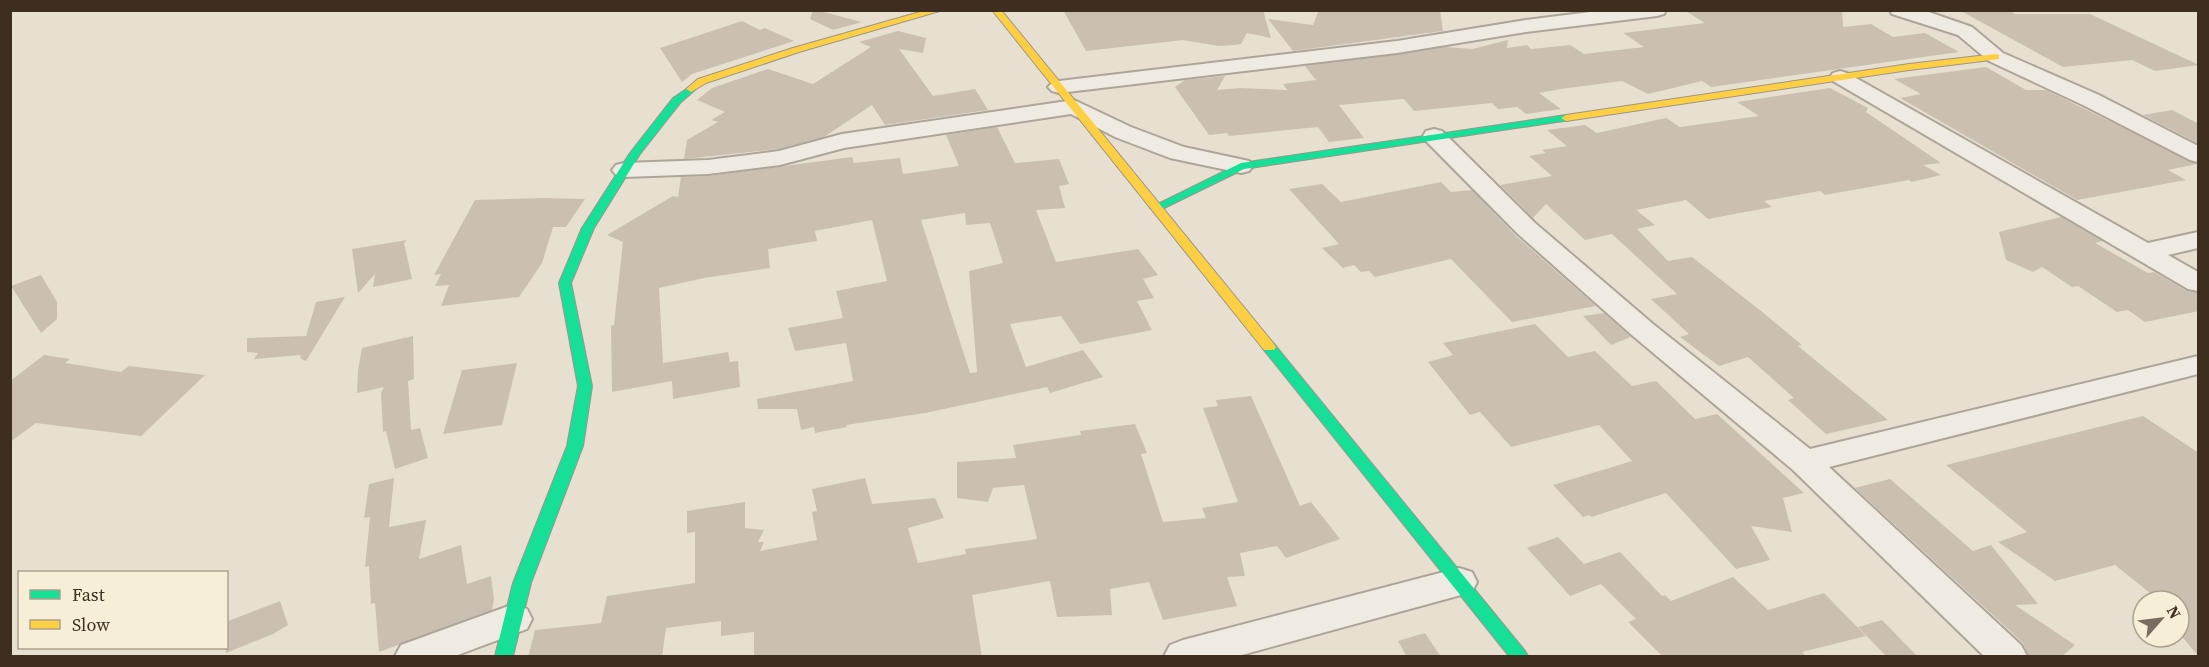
<svg xmlns="http://www.w3.org/2000/svg" width="2209" height="667" viewBox="0 0 2209 667" font-family="'Source Serif 4',serif">
	<style>
		.building { fill: #cbbfb2; fill-rule: evenodd }
		.lines { fill: none; stroke-linecap: round; stroke-linejoin: round }
		.street-casing { stroke: #ada599; stroke-width: 4 }
		.fast-casing { stroke: #9c958a; stroke-width: 2 }
		.slow-casing { stroke: #9c958a; stroke-width: 2 }
		.street { fill: #efebe3; fill-rule: evenodd }
		.fast { fill: #16e098; fill-rule: evenodd }
		.slow { fill: #ffcf43; fill-rule: evenodd }
	</style>
	<rect width="100%" height="100%" fill="#e7e0d1"/>
	<!-- building -->
	<g class="building">
		<path d="M813 10H816L862 22 833 30 810 19Z"/>
		<path d="M1063 10H1263L1271 38 1247 33 1241 44 1233 45 1218 46 1183 40 1086 51Z"/>
		<path d="M1319 10H1440L1443 31 1293 51 1268 19 1313 25Z"/>
		<path d="M1684 10H1842L1843 27 1871 24 1893 37 1925 33 1959 52 1711 87 1702 81 1648 94 1622 81 1561 89 1539 93 1561 109 1526 114 1517 107 1498 109 1492 103 1414 111 1404 99 1339 105 1364 138 1329 142 1318 127 1229 136 1227 133 1209 135 1175 87 1185 80 1225 76 1217 90 1240 88 1287 90 1283 84 1316 80 1305 66 1446 47 1472 49 1508 40 1507 48 1527 45 1531 49 1570 45 1584 54 1644 47 1623 33 1705 23Z"/>
		<path d="M1959 10H2009L2015 14H2090L2199 65 2155 71 2132 60 2063 67Z"/>
		<path d="M742 21 760 30 765 28 794 41 692 74 682 82 660 48Z"/>
		<path d="M898 31 926 38 923 53 899 49 933 96 975 89 988 110 885 125 872 105 824 137 779 149 684 159 687 140 718 122 711 120 725 112 697 100 712 88 768 69 813 84 871 47 859 42Z"/>
		<path d="M1986 67 2026 90H2046L2197 164 2168 170 2186 180 2077 200 1900 98 1921 94 1894 79Z"/>
		<path d="M1830 88 1868 108 1866 112 1941 163 1923 165 1941 175 1912 182 1909 180 1825 195 1820 191 1764 201 1772 207 1708 219 1686 200 1636 210 1655 225 1637 229 1668 261 1692 257 1761 311 1802 345 1798 346 1888 420 1826 434 1788 400 1794 398 1748 357 1719 366 1680 337 1689 334 1651 299 1677 294 1612 234 1585 240 1546 204 1533 218 1500 185 1552 176 1529 156 1546 153 1542 150 1567 146 1547 130 1585 125 1597 133 1666 118 1680 127 1759 116 1737 102Z"/>
		<path d="M2172 110 2199 124V144L2143 115Z"/>
		<path d="M997 127 1015 163 1059 159 1069 184 1059 186 1065 208 1036 210 1056 262 1138 249 1158 275 1143 279 1154 298 1137 301 1152 330 1080 344 1061 316 1010 324 1026 367 1083 350 1103 377 1050 393 1047 387 925 413 846 425 847 427 815 433 814 427 801 430 797 409H758L757 399 853 381 846 343 795 351 788 328 843 318 836 291 887 281 872 220 815 231 817 241 768 249 770 268 704 278 659 288 663 363 728 352 730 362 738 361 740 387 673 399 672 381 612 392 611 326 614 325 623 242 607 235 673 196 678 197 681 177 708 176 852 157 854 163 900 158 903 174 959 166 946 135ZM965 213 966 225 990 223 1003 263 969 271 977 372 970 373 921 220Z"/>
		<path d="M1441 182 1451 192 1472 190 1515 235 1596 306 1512 322 1451 259 1375 277 1369 271 1361 272 1354 265 1343 268 1322 248 1339 244 1289 189 1322 184 1341 202Z"/>
		<path d="M543 198 585 199 566 227H553L542 263 519 297 441 306 449 285 435 286 441 274 434 275 475 200Z"/>
		<path d="M2061 217 2102 241 2095 243 2148 273 2154 272 2187 291 2199 293V311L2145 322 2128 310 2117 312 2078 286 2072 287 2042 267 2033 272 2006 260 1999 232Z"/>
		<path d="M407 240 404 243 412 279 373 287 375 274 358 293 352 249Z"/>
		<path d="M41 275 57 302V319L41 333 11 286Z"/>
		<path d="M345 297 306 361 300 358 301 355 254 359 258 353 247 352V338L306 336 316 302Z"/>
		<path d="M1604 313 1631 337 1611 345 1583 316Z"/>
		<path d="M1535 324 1568 357 1595 351 1632 386 1656 381 1695 419 1717 414 1804 493 1783 498 1792 532 1751 526 1770 560 1736 569 1666 493 1591 517 1589 515 1583 517 1553 485 1632 461 1599 425 1511 447 1480 412 1470 415 1428 362 1453 355 1443 343Z"/>
		<path d="M405 336V338L413 336 414 379 408 381 411 430 420 428 428 458 395 469 386 431 383 432 381 393 384 387 357 393 358 370 362 348 404 338Z"/>
		<path d="M44 355 70 359 65 363 121 372 129 366 205 375 141 436 36 423 10 442V381Z"/>
		<path d="M517 363 502 425 443 434 462 370Z"/>
		<path d="M1251 396 1300 506 1311 502 1340 539 1286 558 1277 546 1240 553 1245 576 1227 577 1237 606 1163 620 1149 582 1110 589 1112 615 1057 617 1050 581 972 595 982 657H754V632L721 636V621L666 628 662 657H528L535 630 601 623 607 596 695 583V532L687 533V511L745 502V528L764 530 758 542H764L760 551 817 540 812 512 817 511 812 489 865 478 872 504 935 498 944 518 908 528 918 563 966 554 965 549 1037 539 1024 485 993 488 988 502 957 498V462L1016 458 1013 445 1081 435 1080 431 1135 424 1147 453 1141 454 1163 522 1206 518 1202 508 1238 502 1203 408 1218 406 1216 400Z"/>
		<path d="M2143 416 2199 453V657L2179 633V601H2160L2115 565 2055 581 1998 542 2027 532 1946 465Z"/>
		<path d="M394 478 389 527 426 520 419 559 461 545 467 584 491 576 494 600 492 610 379 652 375 603 371 604 369 566 365 567 370 517 364 518 369 484Z"/>
		<path d="M1890 479 1973 551 1991 545 2038 604 2015 605 2075 645 2061 657H2029L2023 643 1855 488Z"/>
		<path d="M1558 537 1584 564 1620 552 1662 596 1665 595 1671 601 1733 577 1768 610 1824 593 1866 636 1802 652 1807 657H1663L1628 622 1636 619 1601 584 1570 596 1527 548Z"/>
		<path d="M280 601 288 625 273 634 226 653V622Z"/>
		<path d="M1882 620 1918 657H1887L1858 627Z"/>
		<path d="M1425 633 1441 657H1407L1398 641Z"/>
	</g>
	<g class="lines">
		<defs>
			<g id="street">
				<path d="M1606 10H1666L1664 14 1657 16 1526 32 1397 53 1059 93 1052 91 1048 87 1052 83 1059 81 1397 41 1526 20Z"/>
				<path d="M1890 10H1923L1972 27 2003 53 2099 95 2198 146V162L2190 160 2083 105 1989 61 1958 35 1892 14Z"/>
				<path d="M1840 71 1847 73 2148 243 2198 232V248L2168 255 2198 272V291L2188 289 1833 81 1830 77 1833 73Z"/>
				<path d="M1074 100 1131 127 1184 147 1249 161 1253 166 1249 171 1241 173 1170 158 1115 137 1071 114 844 148 780 165 708 174 624 177 616 175 612 170 616 165 624 163 708 160 779 151 842 134Z"/>
				<path d="M1434 129 1442 131 1535 223 1653 324 1810 449 2198 356V374L1829 467 2021 645 2027 656H1984L1793 470 1633 336 1517 233 1426 141 1423 136 1426 131Z"/>
				<path d="M1459 568 1472 572 1477 582 1472 592 1238 656H1164L1170 645 1183 640Z"/>
				<path d="M514 604 527 609 532 619 527 629 455 656H395L401 645Z"/>
			</g>
			<g id="fast">
				<path d="M691 86 696 89 681 102 640 154 594 228 571 283 592 386 583 446 531 583 513 656H495L513 583 567 446 578 386 559 283 582 228 630 153 673 98Z"/>
				<path d="M1566 115 1571 118 1570 120 1244 169 1160 210 1156 212 1150 208 1241 163Z"/>
				<path d="M1269 343 1274 344 1525 651 1528 656H1509L1264 350 1262 347Z"/>
			</g>
			<g id="slow">
				<path d="M927 10H943L799 52 706 83 691 92 686 89 698 79 793 48Z"/>
				<path d="M992 10H1001L1274 344 1276 347 1274 350H1264Z"/>
				<path d="M1996 54 1999 55V59L1909 70 1566 121 1561 118 1566 115 1909 64Z"/>
			</g>
		</defs>
		<!-- street casing -->
		<use href="#street" class="street-casing"/>
		<!-- fast casing -->
		<use href="#fast" class="fast-casing"/>
		<!-- slow casing -->
		<use href="#slow" class="slow-casing"/>
		<!-- street -->
		<use href="#street" class="street"/>
		<!-- fast -->
		<use href="#fast" class="fast"/>
		<!-- slow -->
		<use href="#slow" class="slow"/>
	</g>
	<!-- border -->
	<rect width="2209" height="667" fill="none" stroke="#3d2e20" stroke-width="24"/>
	<!-- legend -->
	<rect x="18" y="571" width="210" height="78" fill="#f7eed8" stroke="#ada18e" stroke-width="1.5"/>
	<rect x="30" y="590" width="30" height="9" fill="#16e098" stroke="#ada18e" stroke-width="1.5"/>
	<text x="72" y="601" font-size="18" fill="#3d2e20">Fast</text>
	<rect x="30" y="620" width="30" height="9" fill="#ffcf43" stroke="#ada18e" stroke-width="1.5"/>
	<text x="72" y="631" font-size="18" fill="#3d2e20">Slow</text>
	<!-- north arrow -->
	<g transform="translate(2161 619) rotate(62)"><circle r="28" fill="#f7eed8" stroke="#ada18e" stroke-width="1.5"/>
	<path d="M0-4.5L10 22L0 15L-10 22Z" fill="#786c5e"/>
	<text y="-9" font-size="16" font-weight="bold" text-anchor="middle" fill="#3d2e20">N</text>
	</g>
</svg>
